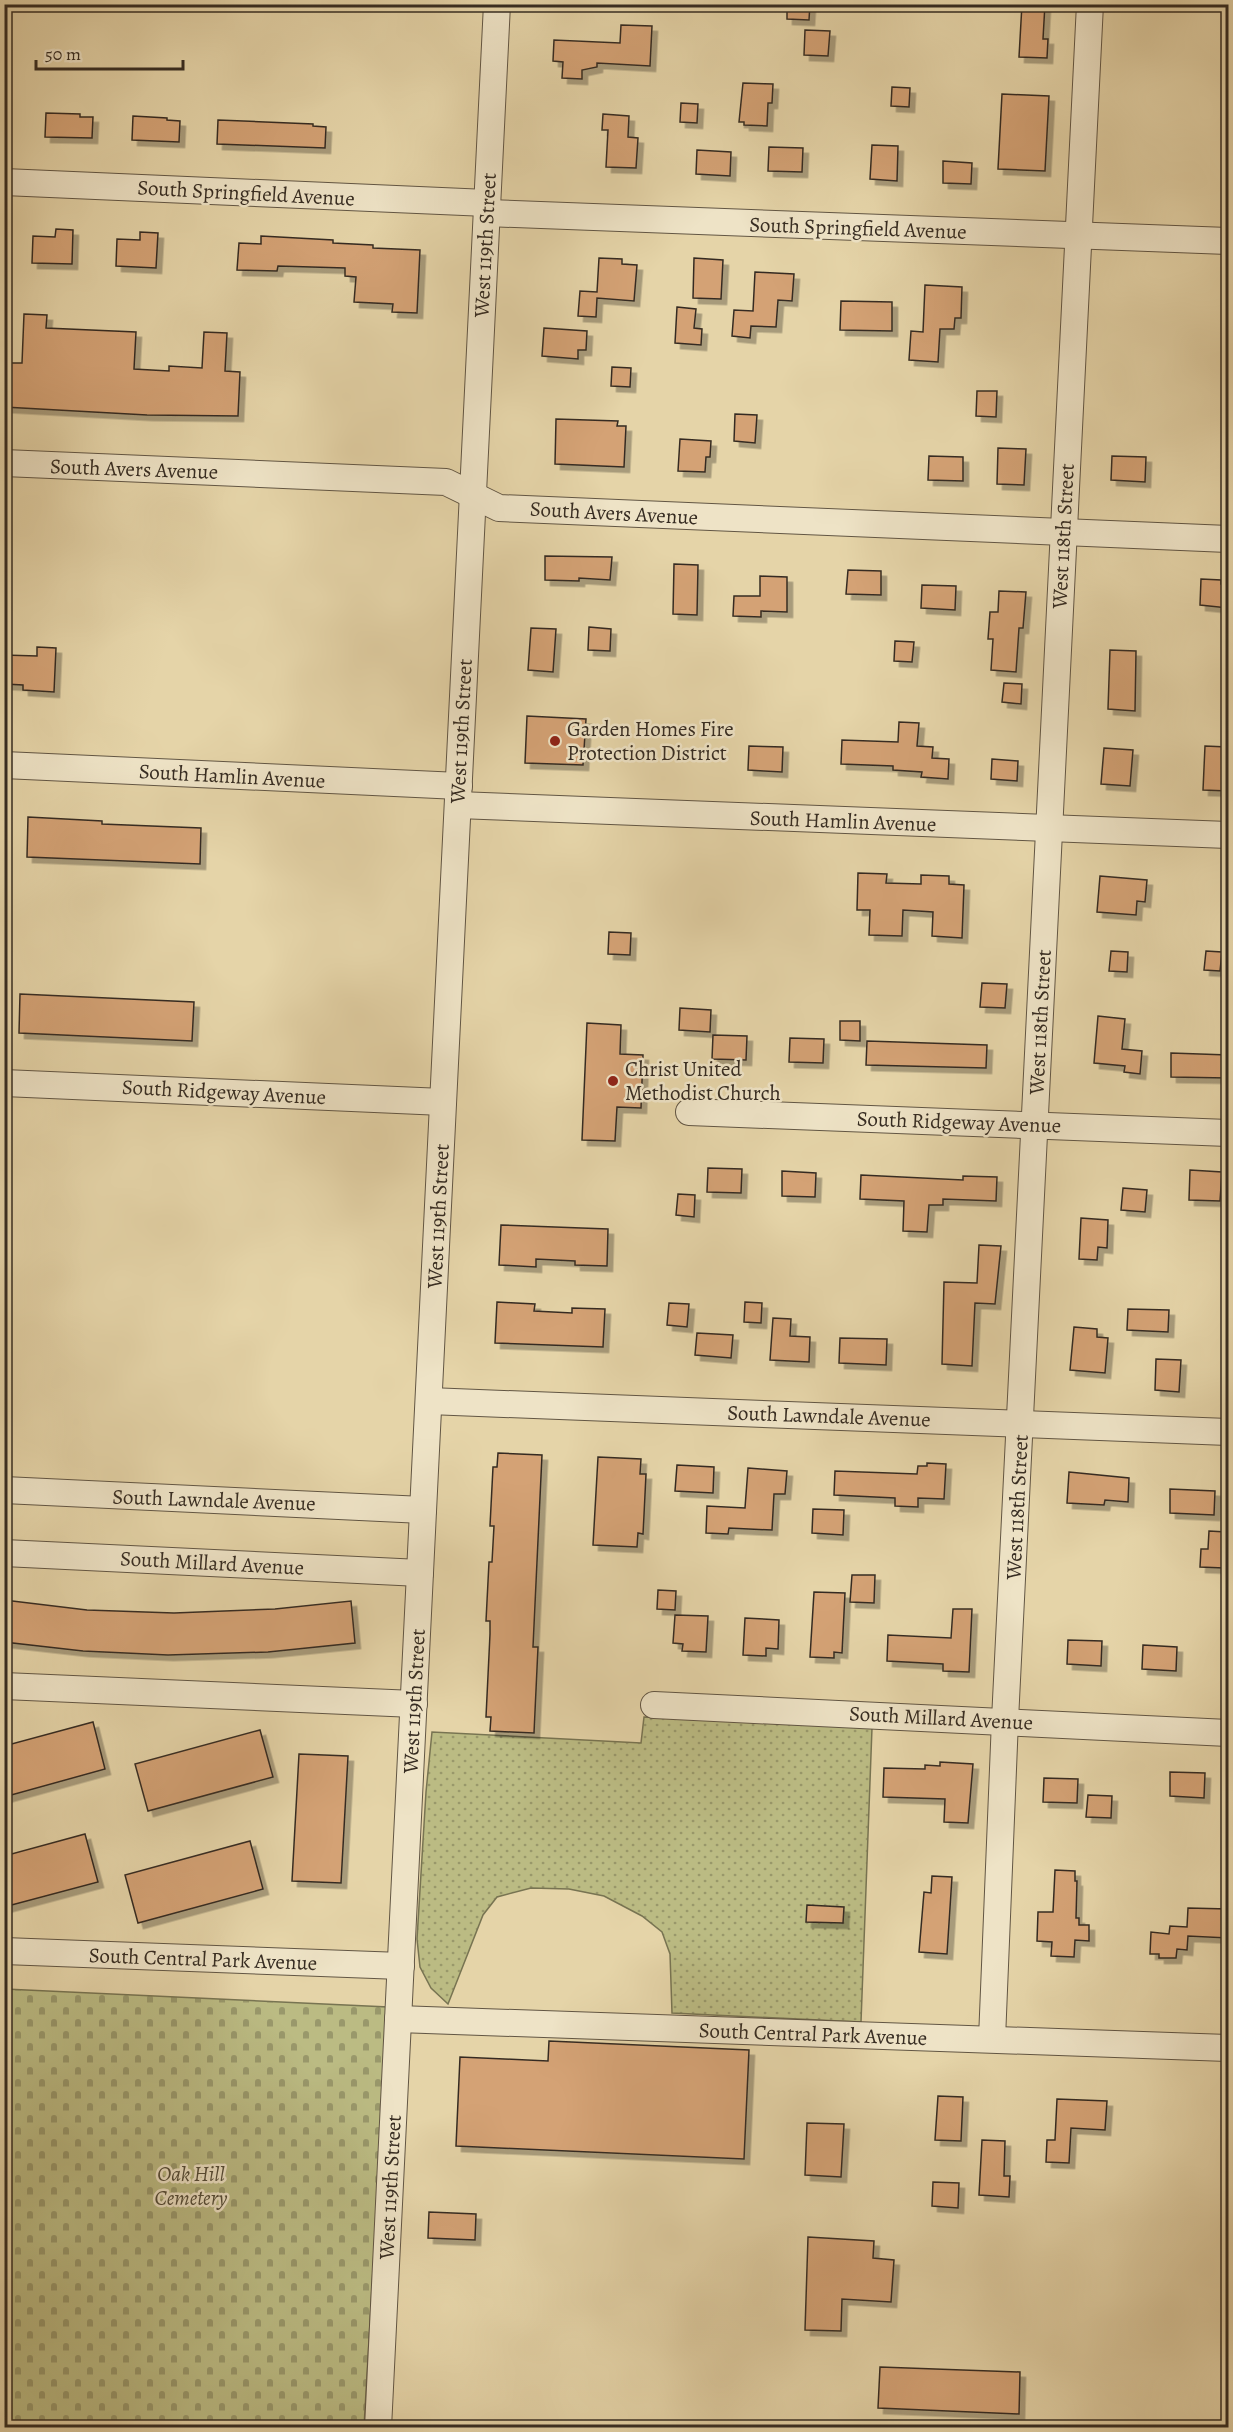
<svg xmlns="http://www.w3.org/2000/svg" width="1233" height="2432" viewBox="0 0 1233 2432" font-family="Alegreya,serif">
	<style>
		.grass { fill: url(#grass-dots); stroke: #787452; stroke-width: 1.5 }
		.cemetery { fill: url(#cemetery-stones); stroke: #787452; stroke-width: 1.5 }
		.building { fill: #d4a275; stroke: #362c22; stroke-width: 1.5; filter: url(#shadow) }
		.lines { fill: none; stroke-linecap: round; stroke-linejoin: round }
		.minor-casing { stroke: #625644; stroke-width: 28 }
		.minor { stroke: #eee3c6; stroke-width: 26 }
		.poi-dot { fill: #8f2418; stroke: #eee3c6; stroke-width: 2 }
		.labels { text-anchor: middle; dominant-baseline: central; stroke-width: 5; stroke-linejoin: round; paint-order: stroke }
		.street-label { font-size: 21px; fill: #362c22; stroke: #eee3c6 }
		.poi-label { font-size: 21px; fill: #362c22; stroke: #eee3c6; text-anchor: start }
		.park-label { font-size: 21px; font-style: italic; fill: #514935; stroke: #eee3c6 }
	</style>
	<defs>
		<pattern id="grass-dots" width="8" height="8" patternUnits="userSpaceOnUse" patternTransform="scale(1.5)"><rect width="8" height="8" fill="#bbbb83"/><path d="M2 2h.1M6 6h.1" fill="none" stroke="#99986b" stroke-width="1.8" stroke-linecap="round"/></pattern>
		<pattern id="cemetery-stones" width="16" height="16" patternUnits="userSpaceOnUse" patternTransform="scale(1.5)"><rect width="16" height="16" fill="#bbbb83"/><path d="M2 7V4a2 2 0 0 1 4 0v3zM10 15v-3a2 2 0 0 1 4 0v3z" fill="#99986b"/></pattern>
		<filter id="shadow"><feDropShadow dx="5.5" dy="5.5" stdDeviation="0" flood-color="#0004"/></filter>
	</defs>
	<rect width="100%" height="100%" fill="#e5d4a8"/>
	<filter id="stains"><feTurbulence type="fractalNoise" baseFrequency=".00333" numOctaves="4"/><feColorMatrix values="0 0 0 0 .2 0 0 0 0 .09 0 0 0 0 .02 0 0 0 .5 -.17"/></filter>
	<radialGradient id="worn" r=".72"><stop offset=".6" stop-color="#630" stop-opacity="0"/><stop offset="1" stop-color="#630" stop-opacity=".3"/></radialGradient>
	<!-- grass -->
	<path class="grass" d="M644 1717 872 1728 861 2022 672 2013 670 1954 662 1932 642 1916 604 1896 569 1889 531 1888 497 1897 483 1915 448 2004 431 1988 420 1967 417 1939 426 1792 432 1732 641 1743Z"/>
	<!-- cemetery -->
	<path class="cemetery" d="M5 1989 388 2007 364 2427 5 2428Z"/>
	<!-- building -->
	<g class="building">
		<path d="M787 4H810L809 20 787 19Z"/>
		<path d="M1022 4H1045L1043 39H1048L1047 58 1019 57Z"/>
		<path d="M621 25 652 26 650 66 597 63V67L582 70V79L562 78 563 62 553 61 554 40 620 43Z"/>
		<path d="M805 30 830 31 828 56 804 55Z"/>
		<path d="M743 83 773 84 772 103H768L767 126 744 125V122H739Z"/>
		<path d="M892 87 910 88 909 107 891 106Z"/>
		<path d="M1002 94 1049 96 1045 171 998 169Z"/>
		<path d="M681 103 698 104 697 123 680 122Z"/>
		<path d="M46 113 80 114V117H93L92 138 45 137Z"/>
		<path d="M603 114 629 116 628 137 638 138 636 168 606 167 608 130H602Z"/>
		<path d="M133 116 167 118V120L180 121 179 142 132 140Z"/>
		<path d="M218 120 313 124V126L326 127 325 148 217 144Z"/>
		<path d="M872 145 898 146 897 181 870 179Z"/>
		<path d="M769 147 803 148 802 172 768 171Z"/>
		<path d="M697 150 731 152 730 176 696 174Z"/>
		<path d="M943 161 972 163 971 184 943 183Z"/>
		<path d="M56 229 73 230 72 264 32 263 33 236 55 237Z"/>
		<path d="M140 232 158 233 156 268 116 266 117 239 140 240Z"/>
		<path d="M261 236 333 240V243L373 245V248L420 250 417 313 392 312 393 304 354 302 356 277 345 276V268L278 266 277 271 237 270 239 243 261 244Z"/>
		<path d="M599 258 622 259V264L637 265 634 301 597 298 596 317 578 316 580 291 597 292Z"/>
		<path d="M694 258 723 260 721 299 693 298Z"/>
		<path d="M755 272 794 274 792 301 778 300 776 327 751 326 750 338 732 336 734 310 753 311Z"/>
		<path d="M925 285 962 287 961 318H955L954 329H940L938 362 909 360 911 331 923 332Z"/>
		<path d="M841 301 892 302V331L840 330Z"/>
		<path d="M677 307 696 309 694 328 702 329 701 345 675 343Z"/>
		<path d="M24 314 47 315 46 328 136 332 134 369 169 371V366L202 368 204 332 227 333 225 371 240 372 238 416 147 415 4 407V363H22Z"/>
		<path d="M544 328 587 331 586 350H578V359L542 356Z"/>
		<path d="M612 367 631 368 630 387 611 386Z"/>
		<path d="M977 391H997L996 417 976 416Z"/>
		<path d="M735 414 757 415 755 443 734 441Z"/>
		<path d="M556 419 618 421 617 426H626L624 467 555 464Z"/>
		<path d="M680 439 711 441 710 457H706L705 472 678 471Z"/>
		<path d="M998 448 1026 449 1024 485 997 484Z"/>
		<path d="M929 456 963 457V481L928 480Z"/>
		<path d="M1112 456 1146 457 1145 482 1111 480Z"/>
		<path d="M545 556 612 557 610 580 579 578V581L545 580Z"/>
		<path d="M674 564 698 565 697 615 673 614Z"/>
		<path d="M848 570 881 571V595L846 594Z"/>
		<path d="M760 576 787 577V612L761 611V617L733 616 734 596H760Z"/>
		<path d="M1201 579 1221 580V584H1228V608L1200 605Z"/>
		<path d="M922 585 956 586 955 610 921 608Z"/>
		<path d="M999 591 1026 592 1023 628H1019L1016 672 991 670 993 639H988L990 612H998Z"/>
		<path d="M589 627 611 629 610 651 588 650Z"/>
		<path d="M531 628 556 629 553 672 528 670Z"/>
		<path d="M895 641 914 642 912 662 894 661Z"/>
		<path d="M37 647 56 648 54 692 23 690V685L4 684V655L37 656Z"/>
		<path d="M1110 650 1136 651 1135 711 1108 709Z"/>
		<path d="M1004 683 1022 684 1021 704 1002 702Z"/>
		<path d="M527 716 586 719 583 765 525 763Z"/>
		<path d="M899 722 919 723 917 746 933 747 932 758 949 759 948 779 921 777 922 772 893 770V766L841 764 842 740 898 742Z"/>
		<path d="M749 746 783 747 782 772 748 770Z"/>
		<path d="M1205 746 1227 747 1228 791 1203 790Z"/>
		<path d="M1104 748 1133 750 1130 786 1101 784Z"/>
		<path d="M992 759 1018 761 1017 781 991 779Z"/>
		<path d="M28 817 102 821V824L201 828 200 864 27 857Z"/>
		<path d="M858 873 887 874 886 883 921 884V875L949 876V884L964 885 962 938 932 936 933 912 903 910 902 936 869 935 870 910H857Z"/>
		<path d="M1100 876 1147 880 1145 902 1137 901 1136 915 1097 912Z"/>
		<path d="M609 932 631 933 630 955 608 954Z"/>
		<path d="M1111 951 1128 952 1127 972 1109 971Z"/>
		<path d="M1206 951 1222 952 1220 971 1204 970Z"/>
		<path d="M982 983 1007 984 1005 1008 980 1007Z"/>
		<path d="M20 994 194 1002 192 1041 19 1033Z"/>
		<path d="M680 1008 711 1010 710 1032 679 1030Z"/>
		<path d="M1098 1016 1125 1019 1122 1049 1142 1051 1140 1074 1124 1072 1125 1066 1094 1063Z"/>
		<path d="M840 1021H860V1041L840 1040Z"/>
		<path d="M587 1023 621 1025 620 1054 643 1055 641 1108 617 1107 615 1141 582 1140Z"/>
		<path d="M713 1035 747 1036 746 1060 712 1059Z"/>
		<path d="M790 1038 824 1039 823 1063 789 1062Z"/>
		<path d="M867 1041 987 1045 986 1068 866 1065Z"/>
		<path d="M1171 1053 1228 1055V1078L1171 1077Z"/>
		<path d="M708 1168 742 1169 741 1193 707 1192Z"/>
		<path d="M1190 1170 1222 1172 1220 1201 1189 1200Z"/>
		<path d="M782 1171 816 1173 815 1197 782 1196Z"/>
		<path d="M861 1175 963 1180V1176L997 1177 996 1201 943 1199V1205H929L927 1232 903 1231 904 1201 860 1199Z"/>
		<path d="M1123 1188 1147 1190 1145 1212 1121 1210Z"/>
		<path d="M678 1194 695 1195 694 1217 676 1215Z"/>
		<path d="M1081 1218 1108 1220 1107 1248 1098 1247 1097 1260 1079 1259Z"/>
		<path d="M501 1225 608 1229 607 1266 575 1265V1261L536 1259V1267L499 1265Z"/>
		<path d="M979 1245 1001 1246 995 1304 975 1303 972 1366 942 1364 944 1282 977 1283Z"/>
		<path d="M497 1302 535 1304 534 1311 572 1313V1308L605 1309 603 1347 495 1343Z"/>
		<path d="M745 1302 762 1303 761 1323 744 1322Z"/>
		<path d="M669 1303 689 1304 687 1327 667 1325Z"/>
		<path d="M1128 1309 1169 1310 1168 1332 1127 1330Z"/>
		<path d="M773 1318 791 1319 790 1336 810 1337 809 1362 770 1360Z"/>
		<path d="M1074 1327 1097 1329V1337L1108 1338 1105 1373 1070 1370Z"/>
		<path d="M697 1333 733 1335 731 1358 695 1355Z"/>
		<path d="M840 1338 887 1339 886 1365 839 1363Z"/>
		<path d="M1156 1359 1181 1360 1179 1392 1155 1390Z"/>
		<path d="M498 1453 542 1455 533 1647H538L534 1733 490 1731 491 1717H486L490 1634V1621H486L489 1562H492L494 1526H490L493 1467H497Z"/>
		<path d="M598 1457 641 1459 640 1474H646L644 1515 643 1534 638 1533 637 1547 593 1545Z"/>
		<path d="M927 1463 946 1464 944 1499 918 1498V1507L895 1506V1498L834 1495 835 1471 917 1474 918 1466H927Z"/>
		<path d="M677 1465 714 1467 713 1493 675 1491Z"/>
		<path d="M748 1468 787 1471 785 1494H774L772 1530 729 1528 728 1534 706 1533 707 1506 745 1508Z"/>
		<path d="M1069 1472 1129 1478 1128 1502 1105 1500 1104 1505 1067 1503Z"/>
		<path d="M1170 1489 1215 1491 1214 1515 1170 1513Z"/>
		<path d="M813 1509 844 1510 843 1535 812 1533Z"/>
		<path d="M1209 1531 1226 1532 1224 1568 1200 1567 1201 1549H1208Z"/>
		<path d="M852 1575H875L874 1603 850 1602Z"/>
		<path d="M658 1590 676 1591 675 1610 657 1609Z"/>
		<path d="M814 1592 845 1593 842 1653 834 1652V1658L810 1657Z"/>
		<path d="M4 1600 87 1610 174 1613 275 1609 351 1601 355 1643 268 1652 168 1655 83 1651 4 1642Z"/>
		<path d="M953 1609H972L969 1672 943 1671V1664L887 1661 888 1635 951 1638Z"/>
		<path d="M675 1615 708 1616 706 1652 682 1651 683 1644 673 1643Z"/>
		<path d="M745 1618 779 1620 778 1649 766 1648V1656L743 1655Z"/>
		<path d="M1068 1640 1102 1641 1101 1666 1067 1664Z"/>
		<path d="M1143 1645 1177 1647 1176 1671 1142 1669Z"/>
		<path d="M93 1722 105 1769 4 1797V1746Z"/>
		<path d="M260 1730 273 1777 148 1811 135 1764Z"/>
		<path d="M299 1754 348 1756 341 1883 292 1881Z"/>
		<path d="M940 1762 973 1764 968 1823 944 1822 945 1799 883 1797 884 1768 925 1769V1765L940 1766Z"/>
		<path d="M1170 1772 1205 1773 1204 1798 1170 1796Z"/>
		<path d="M1044 1778 1078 1779 1077 1803 1043 1802Z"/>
		<path d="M1088 1795 1112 1796 1111 1818 1086 1817Z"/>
		<path d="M85 1834 98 1882 4 1907V1856Z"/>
		<path d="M250 1841 263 1889 138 1923 125 1875Z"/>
		<path d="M1055 1870 1075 1871V1881H1077L1076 1918H1079V1925H1089V1941L1075 1940 1074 1957 1051 1956 1052 1942 1037 1941 1038 1912H1053Z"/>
		<path d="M932 1876 952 1877 947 1954 919 1952 924 1892 931 1893Z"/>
		<path d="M807 1905 844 1907 843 1923 806 1922Z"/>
		<path d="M1188 1908 1228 1909V1938L1188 1936 1187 1950 1177 1949 1176 1958H1159V1954H1150L1151 1932 1169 1934 1170 1926 1187 1927Z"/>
		<path d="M549 2041 749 2050 744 2159 456 2146 460 2057 548 2061Z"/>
		<path d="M938 2096 963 2097 961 2141 935 2140Z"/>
		<path d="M1057 2099 1107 2101 1105 2130 1071 2128 1069 2163 1046 2162 1047 2140H1055Z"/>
		<path d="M807 2123 844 2124 841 2177 805 2175Z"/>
		<path d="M982 2140 1005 2141 1004 2176H1010L1009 2197 979 2195Z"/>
		<path d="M933 2182 959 2183 958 2208 932 2206Z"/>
		<path d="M429 2212 476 2214 475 2240 428 2238Z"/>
		<path d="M808 2237 874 2241 873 2258 894 2260 891 2302 842 2299 841 2331 805 2330Z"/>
		<path d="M880 2367 1020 2372 1019 2414 878 2408Z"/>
	</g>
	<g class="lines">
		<defs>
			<g id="minor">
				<path d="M4 182 487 203"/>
				<path d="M487 213 1228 241"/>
				<path d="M4 463 446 482 499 508 1228 539"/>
				<path d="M4 765 459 786"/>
				<path d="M458 805 1228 835"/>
				<path d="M4 1083 443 1102"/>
				<path d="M689 1112 1228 1133"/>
				<path d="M429 1401 1228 1432"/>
				<path d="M4 1490 423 1510"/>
				<path d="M4 1553 420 1573"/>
				<path d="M4 1686 414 1704"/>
				<path d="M654 1705 1228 1733"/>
				<path d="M4 1951 401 1966"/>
				<path d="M398 2019 1228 2048"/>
				<path d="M992 2039 1005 1720 1090 4"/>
				<path d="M378 2428 497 4"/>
			</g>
		</defs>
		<!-- minor casing -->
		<use href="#minor" class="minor-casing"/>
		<!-- minor -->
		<use href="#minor" class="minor"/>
	</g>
	<!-- markers -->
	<g class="poi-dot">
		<circle cx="555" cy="741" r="6"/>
		<circle cx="613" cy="1081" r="6"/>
	</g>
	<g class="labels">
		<!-- street labels -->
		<g class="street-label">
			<text transform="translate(246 193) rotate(3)">South Springfield Avenue</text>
			<text transform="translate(858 228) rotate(2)">South Springfield Avenue</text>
			<text transform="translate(485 245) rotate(-87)">West 119th Street</text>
			<text transform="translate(134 469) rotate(2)">South Avers Avenue</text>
			<text transform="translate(614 513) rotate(3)">South Avers Avenue</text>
			<text transform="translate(1063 536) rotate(-87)">West 118th Street</text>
			<text transform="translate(461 731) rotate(-87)">West 119th Street</text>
			<text transform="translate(232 776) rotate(3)">South Hamlin Avenue</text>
			<text transform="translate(843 821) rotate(2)">South Hamlin Avenue</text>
			<text transform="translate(1040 1022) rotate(-87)">West 118th Street</text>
			<text transform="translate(224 1092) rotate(3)">South Ridgeway Avenue</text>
			<text transform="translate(959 1122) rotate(2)">South Ridgeway Avenue</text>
			<text transform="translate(438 1216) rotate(-87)">West 119th Street</text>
			<text transform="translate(829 1416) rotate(2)">South Lawndale Avenue</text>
			<text transform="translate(214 1500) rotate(2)">South Lawndale Avenue</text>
			<text transform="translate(1017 1507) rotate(-87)">West 118th Street</text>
			<text transform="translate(212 1563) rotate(3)">South Millard Avenue</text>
			<text transform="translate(414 1701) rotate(-87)">West 119th Street</text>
			<text transform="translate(941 1718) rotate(3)">South Millard Avenue</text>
			<text transform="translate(203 1959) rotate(2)">South Central Park Avenue</text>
			<text transform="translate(813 2034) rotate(2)">South Central Park Avenue</text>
			<text transform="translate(390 2187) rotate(-87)">West 119th Street</text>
		</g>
		<!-- poi labels -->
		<g class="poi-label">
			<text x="567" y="729">Garden Homes Fire<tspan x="567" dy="24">Protection District</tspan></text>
			<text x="625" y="1069">Christ United<tspan x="625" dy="24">Methodist Church</tspan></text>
		</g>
		<!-- park labels -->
		<g class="park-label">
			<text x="191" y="2174">Oak Hill<tspan x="191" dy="24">Cemetery</tspan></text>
		</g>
	</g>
	<!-- margin -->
	<rect width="1233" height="2432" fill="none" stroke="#e5d4a8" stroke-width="24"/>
	<rect x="6" y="6" width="1221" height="2420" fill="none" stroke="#362c22" stroke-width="3"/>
	<rect x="12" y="12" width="1209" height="2408" fill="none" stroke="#362c22" stroke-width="1.5"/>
	<!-- scale -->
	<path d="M36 60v9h147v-9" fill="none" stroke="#362c22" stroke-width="3"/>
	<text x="45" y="60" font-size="18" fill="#362c22" stroke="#eee3c6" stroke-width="4.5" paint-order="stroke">50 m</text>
	<rect width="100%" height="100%" filter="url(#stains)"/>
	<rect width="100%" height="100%" fill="url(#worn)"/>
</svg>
